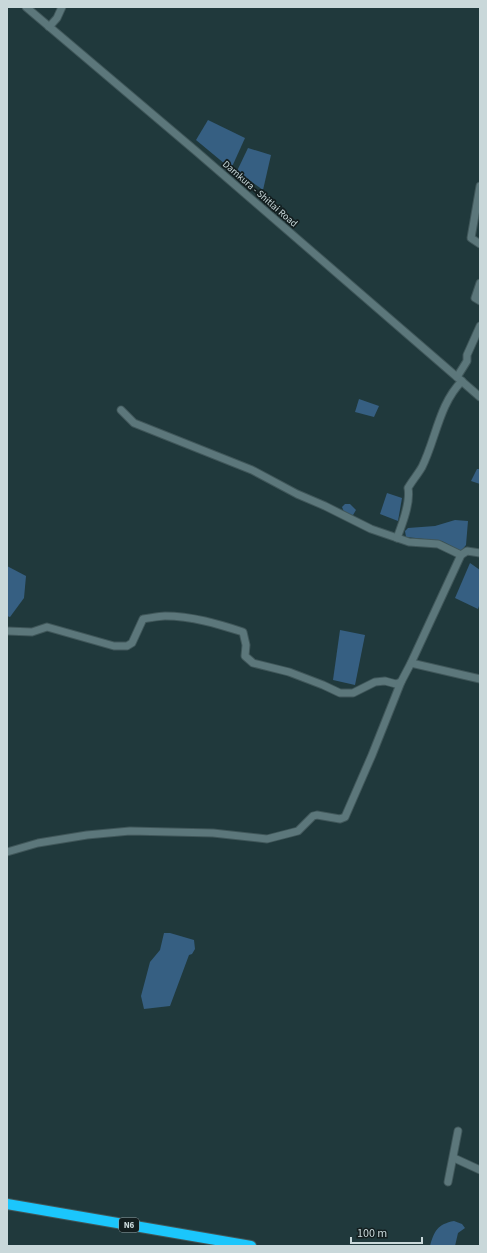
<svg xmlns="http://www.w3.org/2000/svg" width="487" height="1253" viewBox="0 0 487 1253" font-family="'Source Sans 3',sans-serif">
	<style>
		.water { fill: #365f82 }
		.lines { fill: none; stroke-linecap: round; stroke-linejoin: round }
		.minor-casing { stroke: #40575a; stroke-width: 9 }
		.highway-casing { stroke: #40575a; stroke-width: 12 }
		.minor { stroke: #5c777b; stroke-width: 7 }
		.highway { stroke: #1bc6fc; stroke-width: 10 }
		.labels { text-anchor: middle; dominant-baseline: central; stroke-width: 3.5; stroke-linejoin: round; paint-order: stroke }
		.shield { fill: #131e1f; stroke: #92a0a2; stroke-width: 1 }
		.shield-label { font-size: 9px; font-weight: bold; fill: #c9d8da }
		.street-label { font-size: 10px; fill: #c9d8da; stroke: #131e1f }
	</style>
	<rect width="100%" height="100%" fill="#20393c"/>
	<!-- water -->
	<g class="water">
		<path d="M208 120 245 138 231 169 196 140Z"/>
		<path d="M248 148 271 155 263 190 237 171Z"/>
		<path d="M359 399 379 406 374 417 355 412Z"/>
		<path d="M477 469H480V484L471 481Z"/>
		<path d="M387 493 402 498 398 521 380 514Z"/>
		<path d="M345 504H350L356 510 353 515 345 514 342 507Z"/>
		<path d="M455 520 468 521 466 545 461 551 442 541 406 537 405 531 408 528 435 526Z"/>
		<path d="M470 563 480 570V603L478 609 455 598Z"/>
		<path d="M7 566 26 576 24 598 10 617 7 616Z"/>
		<path d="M340 630 365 635 355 685 333 680Z"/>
		<path d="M164 933H170L194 940 195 949 192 954 189 955 170 1006 144 1009 141 996 145 981 150 962 160 950Z"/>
		<path d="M454 1221 462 1224 465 1228 458 1233 455 1246H430C434 1231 438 1224 454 1221Z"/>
	</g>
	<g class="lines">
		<defs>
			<g id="minor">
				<path d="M26 7 197 152 480 397"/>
				<path d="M49 27 57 18 62 7"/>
				<path d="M480 186 471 238 480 244"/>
				<path d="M480 283 475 298 480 301"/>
				<path d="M457 377 467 361V355L480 326"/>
				<path d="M121 410 134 423 252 470 297 494 325 506 371 529 409 542 438 544 461 555"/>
				<path d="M397 538C402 525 411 502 408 488 412 481 418 474 422 467 436 439 439 404 462 381"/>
				<path d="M7 631 32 632 47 627 114 646H127L132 643 143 619C151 618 158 616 165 616 192 616 218 624 243 632L246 645 245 656 253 663 289 672 323 685 340 693H353L375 682 385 681 396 684 401 682 411 663 461 555 467 551 480 553"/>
				<path d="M411 663 480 679"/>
				<path d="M7 852 38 843 87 835 130 831 213 833 267 839 298 831 313 816 317 815 340 819 345 817 372 755 401 682"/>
				<path d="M454 1158 480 1170"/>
				<path d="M448 1182 458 1131"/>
			</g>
			<path id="highway" d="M7 1204 251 1246"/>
		</defs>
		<!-- minor casing -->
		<use href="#minor" class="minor-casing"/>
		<!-- highway casing -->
		<use href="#highway" class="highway-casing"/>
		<!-- minor -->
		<use href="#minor" class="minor"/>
		<!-- highway -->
		<use href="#highway" class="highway"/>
	</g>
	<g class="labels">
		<!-- shield labels -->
		<rect class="shield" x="119" y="1218" width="20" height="14" rx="3"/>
		<g class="shield-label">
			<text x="129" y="1225">N6</text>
		</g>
		<!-- street labels -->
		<g class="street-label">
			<text transform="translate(260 194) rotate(41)">Damkura - Shitlai Road</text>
		</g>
	</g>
	<!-- border -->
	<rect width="487" height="1253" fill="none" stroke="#c9d8da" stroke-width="16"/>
	<!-- scale -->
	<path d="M351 1237v6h71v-6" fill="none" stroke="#c9d8da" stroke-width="2"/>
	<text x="357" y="1237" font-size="12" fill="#c9d8da" stroke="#131e1f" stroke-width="3" paint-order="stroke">100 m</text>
</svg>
